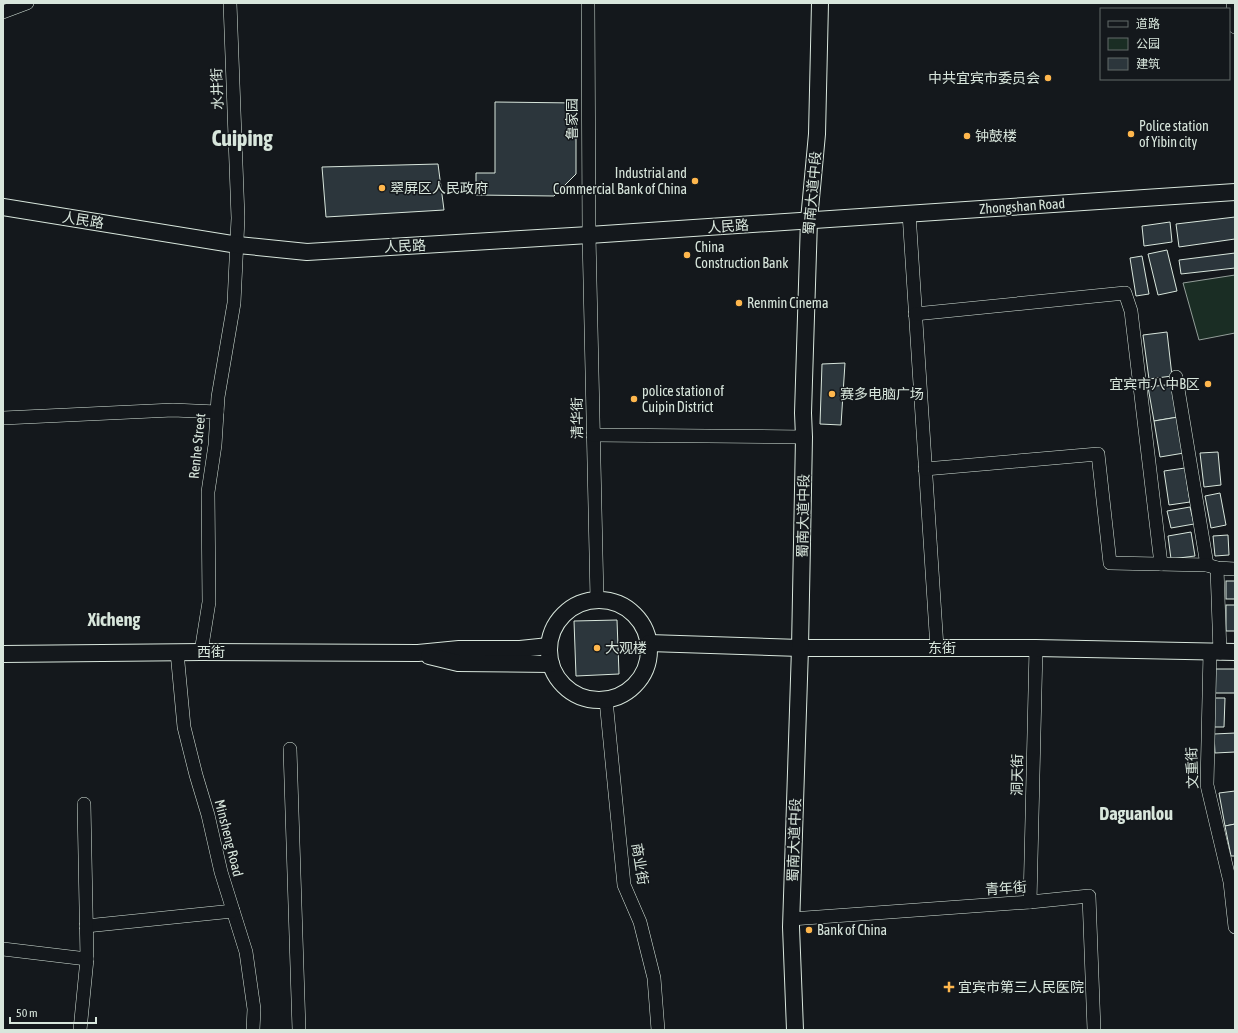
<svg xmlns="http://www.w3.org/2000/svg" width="1238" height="1033" viewBox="0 0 1238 1033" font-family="'Asap Condensed','Noto Sans SC',sans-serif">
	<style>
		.green { fill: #1a2d24; stroke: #939e99 }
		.building { fill: #2c363c; stroke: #d8e6dc }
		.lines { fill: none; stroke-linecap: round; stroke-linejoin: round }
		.minor-casing { stroke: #d8e6dc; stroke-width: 14 }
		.major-casing { stroke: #d8e6dc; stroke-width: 18 }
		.minor { stroke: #14181c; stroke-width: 13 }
		.major { stroke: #14181c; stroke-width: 16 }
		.poi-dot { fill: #ffb74d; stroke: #14181c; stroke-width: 1.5 }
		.labels { text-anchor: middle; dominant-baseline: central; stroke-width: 3; stroke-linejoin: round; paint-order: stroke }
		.poi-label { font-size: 14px; fill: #d8e6dc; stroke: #14181c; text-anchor: start }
		.street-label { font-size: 14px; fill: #d8e6dc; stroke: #14181c }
		.district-label { font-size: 18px; font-weight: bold; fill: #d8e6dc; stroke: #14181c }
		.town-label { font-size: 22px; font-weight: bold; fill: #d8e6dc; stroke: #14181c }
	</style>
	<rect width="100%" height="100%" fill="#14181c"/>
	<!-- green -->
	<path class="green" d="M1235 275V333L1199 340 1183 283Z"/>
	<!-- building -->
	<g class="building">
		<path d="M495 102 576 103V174L554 196 476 195V173H495Z"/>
		<path d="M438 164 444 210 326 217 322 167Z"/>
		<path d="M1235 217V239L1179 247 1176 224Z"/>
		<path d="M1170 222 1172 242 1144 246 1142 226Z"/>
		<path d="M1167 250 1177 291 1158 295 1148 254Z"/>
		<path d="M1235 253V268L1181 274 1179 260Z"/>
		<path d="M1142 256 1149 294 1136 296 1130 258Z"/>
		<path d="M1167 332 1172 376 1149 379 1143 335Z"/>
		<path d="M845 363 841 425 820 424 822 364Z"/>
		<path d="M1174 384 1178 417 1154 421 1148 387Z"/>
		<path d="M1178 417 1184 453 1160 457 1154 421Z"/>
		<path d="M1218 452 1221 485 1204 487 1200 453Z"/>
		<path d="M1185 468 1190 502 1169 505 1164 471Z"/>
		<path d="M1220 493 1226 525 1211 528 1205 496Z"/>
		<path d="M1190 507 1194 524 1171 528 1167 511Z"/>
		<path d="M1191 532 1195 556 1171 559 1168 536Z"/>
		<path d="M1228 535 1229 555 1215 556 1213 536Z"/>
		<rect x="1226" y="581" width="9" height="18"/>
		<rect x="1226" y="605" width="9" height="26"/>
		<path d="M617 620 619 674 576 676 574 621Z"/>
		<path d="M1215 669H1235V693H1214Z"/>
		<path d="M1214 698H1225L1224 727H1213Z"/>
		<path d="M1235 733V752L1215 753 1214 734Z"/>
		<path d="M1235 791V824L1225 826 1219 793Z"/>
		<path d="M1235 824V856H1231L1225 826Z"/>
	</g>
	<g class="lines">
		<defs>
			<g id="minor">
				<path d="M588 3 589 235 597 599"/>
				<path d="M1233 3 1235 27"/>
				<path d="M3 12 27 3"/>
				<path d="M909 213 937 648"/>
				<path d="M915 314 1125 293 1131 311 1161 564"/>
				<path d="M1176 377 1207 565"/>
				<path d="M3 418 173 410 217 412"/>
				<path d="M593 435 804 437"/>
				<path d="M925 469 1098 454 1110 563 1207 565 1217 568 1235 569"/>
				<path d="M1217 568 1220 653"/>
				<path d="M177 652 184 727 196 775 208 815 221 872 246 952 254 1009 253 1030"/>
				<path d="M201 652 209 602 208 492 215 445 218 397 234 303 238 218 230 3"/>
				<path d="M1210 652 1207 785 1230 882 1235 927"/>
				<path d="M606 700 624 885 640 922 654 978 658 1030"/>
				<path d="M290 749 299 1030"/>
				<path d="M1030 902 1036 648"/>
				<path d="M791 919 1030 902 1089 896 1094 1030"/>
				<path d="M86 926 233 911"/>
				<path d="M3 949 87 959"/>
				<path d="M80 1030 87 959 84 804"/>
			</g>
			<g id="major">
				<path d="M3 207 238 245 307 252 589 235 1235 192"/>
				<circle cx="599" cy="650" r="50"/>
				<path d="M649 643 800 648H1036L1235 652"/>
				<path d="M3 654 201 652 418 653 459 649H520L549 646"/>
				<path d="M429 656 458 663 551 664"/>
				<path d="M795 1030 791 927 800 648 804 437 803 413 809 220 817 134 820 3"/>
			</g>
		</defs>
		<!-- minor casing -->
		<use href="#minor" class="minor-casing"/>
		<!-- major casing -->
		<use href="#major" class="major-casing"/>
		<!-- minor -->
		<use href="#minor" class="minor"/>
		<!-- major -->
		<use href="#major" class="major"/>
	</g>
	<!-- markers -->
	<g class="poi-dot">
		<circle cx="1048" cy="78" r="4"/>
		<circle cx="1131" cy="134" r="4"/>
		<circle cx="967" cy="136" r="4"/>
		<circle cx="695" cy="181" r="4"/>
		<circle cx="382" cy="188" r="4"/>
		<circle cx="687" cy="255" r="4"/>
		<circle cx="739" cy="303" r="4"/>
		<circle cx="1208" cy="384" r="4"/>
		<circle cx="832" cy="394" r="4"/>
		<circle cx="634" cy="399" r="4"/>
		<circle cx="597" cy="648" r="4"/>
		<circle cx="809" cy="930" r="4"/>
		<path d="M947 981h4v4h4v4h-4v4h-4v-4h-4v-4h4z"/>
	</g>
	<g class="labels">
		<!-- poi labels -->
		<g class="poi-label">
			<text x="1040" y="78" text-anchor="end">中共宜宾市委员会</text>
			<text x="1139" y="126">Police station<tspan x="1139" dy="16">of Yibin city</tspan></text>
			<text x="975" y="136">钟鼓楼</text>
			<text x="687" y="173" text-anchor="end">Industrial and<tspan x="687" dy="16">Commercial Bank of China</tspan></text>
			<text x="390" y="188">翠屏区人民政府</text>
			<text x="695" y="247">China<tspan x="695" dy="16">Construction Bank</tspan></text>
			<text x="747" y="303">Renmin Cinema</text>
			<text x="1200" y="384" text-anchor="end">宜宾市八中B区</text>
			<text x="642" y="391">police station of<tspan x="642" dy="16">Cuipin District</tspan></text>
			<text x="840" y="394">赛多电脑广场</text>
			<text x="605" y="648">大观楼</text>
			<text x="817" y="930">Bank of China</text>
			<text x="958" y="987">宜宾市第三人民医院</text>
		</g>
		<!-- street labels -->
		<g class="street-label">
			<text transform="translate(217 89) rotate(-92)">水井街</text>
			<text transform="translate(572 119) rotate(-90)">鲁家园</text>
			<text transform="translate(812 193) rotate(-85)">蜀南大道中段</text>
			<text transform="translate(1022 206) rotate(-4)">Zhongshan Road</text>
			<text transform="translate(83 220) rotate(9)">人民路</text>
			<text transform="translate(728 226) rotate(-4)">人民路</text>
			<text transform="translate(405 246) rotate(-3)">人民路</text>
			<text transform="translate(577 418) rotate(-91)">清华街</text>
			<text transform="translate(197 446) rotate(-84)">Renhe Street</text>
			<text transform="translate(803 516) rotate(-89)">蜀南大道中段</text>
			<text x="942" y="648">东街</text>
			<text x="211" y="652">西街</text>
			<text transform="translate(1192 768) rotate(-92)">文重街</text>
			<text transform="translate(1017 775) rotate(-89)">洞天街</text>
			<text transform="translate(229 838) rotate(76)">Minsheng Road</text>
			<text transform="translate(794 840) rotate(-88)">蜀南大道中段</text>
			<text transform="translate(640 864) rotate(81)">商业街</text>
			<text transform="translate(1006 888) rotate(-4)">青年街</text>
		</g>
		<!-- district labels -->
		<g class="district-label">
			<text x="114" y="619">Xicheng</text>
			<text x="1136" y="813">Daguanlou</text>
		</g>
		<!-- town labels -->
		<g class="town-label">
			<text x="242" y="138">Cuiping</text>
		</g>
	</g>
	<!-- border -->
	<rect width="1238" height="1033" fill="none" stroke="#d8e6dc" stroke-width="8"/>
	<!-- legend -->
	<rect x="1100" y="8" width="130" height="72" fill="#14181c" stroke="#626a69"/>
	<rect x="1108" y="21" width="20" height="6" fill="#14181c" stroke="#626a69"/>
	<text x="1136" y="28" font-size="12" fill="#d8e6dc">道路</text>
	<rect x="1108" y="38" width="20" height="12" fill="#1a2d24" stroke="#626a69"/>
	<text x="1136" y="48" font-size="12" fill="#d8e6dc">公园</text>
	<rect x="1108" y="58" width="20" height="12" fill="#2c363c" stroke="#626a69"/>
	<text x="1136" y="68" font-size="12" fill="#d8e6dc">建筑</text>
	<!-- scale -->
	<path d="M10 1017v6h86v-6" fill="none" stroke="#d8e6dc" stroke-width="2"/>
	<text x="16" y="1017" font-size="12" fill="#d8e6dc" stroke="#14181c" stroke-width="3" paint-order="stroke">50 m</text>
</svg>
